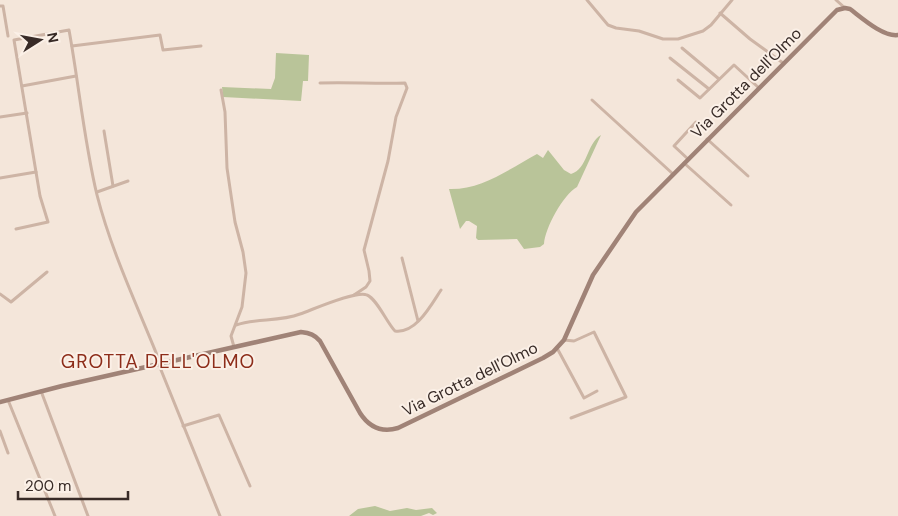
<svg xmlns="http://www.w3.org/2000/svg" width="898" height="516" viewBox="0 0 898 516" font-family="'DM Sans',sans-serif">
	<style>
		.green { fill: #b9c499 }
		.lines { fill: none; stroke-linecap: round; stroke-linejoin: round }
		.street { stroke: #cdb4a5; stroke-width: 3 }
		.secondary { stroke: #a08377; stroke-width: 4.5 }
		.labels { text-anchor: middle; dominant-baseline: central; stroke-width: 4; stroke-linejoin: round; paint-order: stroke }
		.street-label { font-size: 16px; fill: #382b27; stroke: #fbf0e7 }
		.quarter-label { font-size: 19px; letter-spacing: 1px; fill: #8d2d1a; stroke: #fbf0e7 }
	</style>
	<rect width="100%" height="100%" fill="#f4e6da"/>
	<!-- green -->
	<g class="green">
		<path d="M276 53 309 55 308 81H303L301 101 223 97 222 87 271 89 275 78Z"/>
		<path d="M601 135 577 187C563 195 545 228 544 244L540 247 524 249 517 239 478 240 476 238 477 226 469 221H466L460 229 449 189C482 190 509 169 537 154L543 158 548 150 564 170 571 174C588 169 586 144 601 135Z"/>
		<path d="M375 506 390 511 407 508 416 510 432 508 437 513 433 515 429 513 421 516H349L358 509Z"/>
	</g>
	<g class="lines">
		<!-- street -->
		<g class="street">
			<path d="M587 0 608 25 616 28 639 31 663 39H678L703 31 711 25 732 0"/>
			<path d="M836 0 845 8"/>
			<path d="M0 6H3L8 36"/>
			<path d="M720 13 750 39 783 63"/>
			<path d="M72 46 160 35 163 50 201 46"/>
			<path d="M682 48 719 79"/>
			<path d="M670 58 709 89"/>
			<path d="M678 80 700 98 734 65 759 88"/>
			<path d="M320 83C349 82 376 84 405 83L407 88 396 117 388 161 364 250 369 271 370 281 366 287 354 295"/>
			<path d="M22 86 76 76"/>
			<path d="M221 90 225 112 227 168 235 222 243 252 246 273 242 307 231 336 234 347"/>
			<path d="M592 100 673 174"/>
			<path d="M0 117 27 113"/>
			<path d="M104 131 113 186"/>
			<path d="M707 139 748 176"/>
			<path d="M688 159 674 146 696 122"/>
			<path d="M684 163 731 205"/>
			<path d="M0 178 36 172"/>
			<path d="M97 192 128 181"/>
			<path d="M16 229 48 222 40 196 14 40 69 30C79 85 84 141 97 195 111 250 136 303 157 355L159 365 220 516"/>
			<path d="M402 258 418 321"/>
			<path d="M0 294 11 302 47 272"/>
			<path d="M236 325C256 318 279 322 300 314 312 310 356 290 367 295 377 299 387 323 395 331 416 334 431 305 441 290"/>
			<path d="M564 340 574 341 594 332 626 397 571 418"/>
			<path d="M557 348 584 398 597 391"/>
			<path d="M41 391 88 516"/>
			<path d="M8 400 55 516"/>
			<path d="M183 426 219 415 250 486"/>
			<path d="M0 431 8 453"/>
		</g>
		<!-- secondary -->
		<path class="secondary" d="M0 402 62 386 301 332C310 333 315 335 320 341L360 413C369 427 381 433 398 428L543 358 553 352 564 340 593 275 636 212 837 10 845 8 850 9C862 18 883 37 898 35"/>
	</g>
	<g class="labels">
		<!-- street labels -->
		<g class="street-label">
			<text transform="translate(746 83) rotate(-45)">Via Grotta dell'Olmo</text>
			<text transform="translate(470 379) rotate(-26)">Via Grotta dell'Olmo</text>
		</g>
		<!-- quarter labels -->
		<g class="quarter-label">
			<text x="158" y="361">GROTTA DELL'OLMO</text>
		</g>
	</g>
	<!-- north arrow -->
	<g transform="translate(40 40) rotate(79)" stroke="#fbf0e7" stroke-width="4" paint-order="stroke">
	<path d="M0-4L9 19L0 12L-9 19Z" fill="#382b27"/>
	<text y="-8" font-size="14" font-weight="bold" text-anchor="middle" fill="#382b27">N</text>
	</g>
	<!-- scale -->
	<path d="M18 491v8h110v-8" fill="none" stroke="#382b27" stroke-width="2.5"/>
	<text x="25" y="491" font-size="15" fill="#382b27" stroke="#fbf0e7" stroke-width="4" paint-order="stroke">200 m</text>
</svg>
